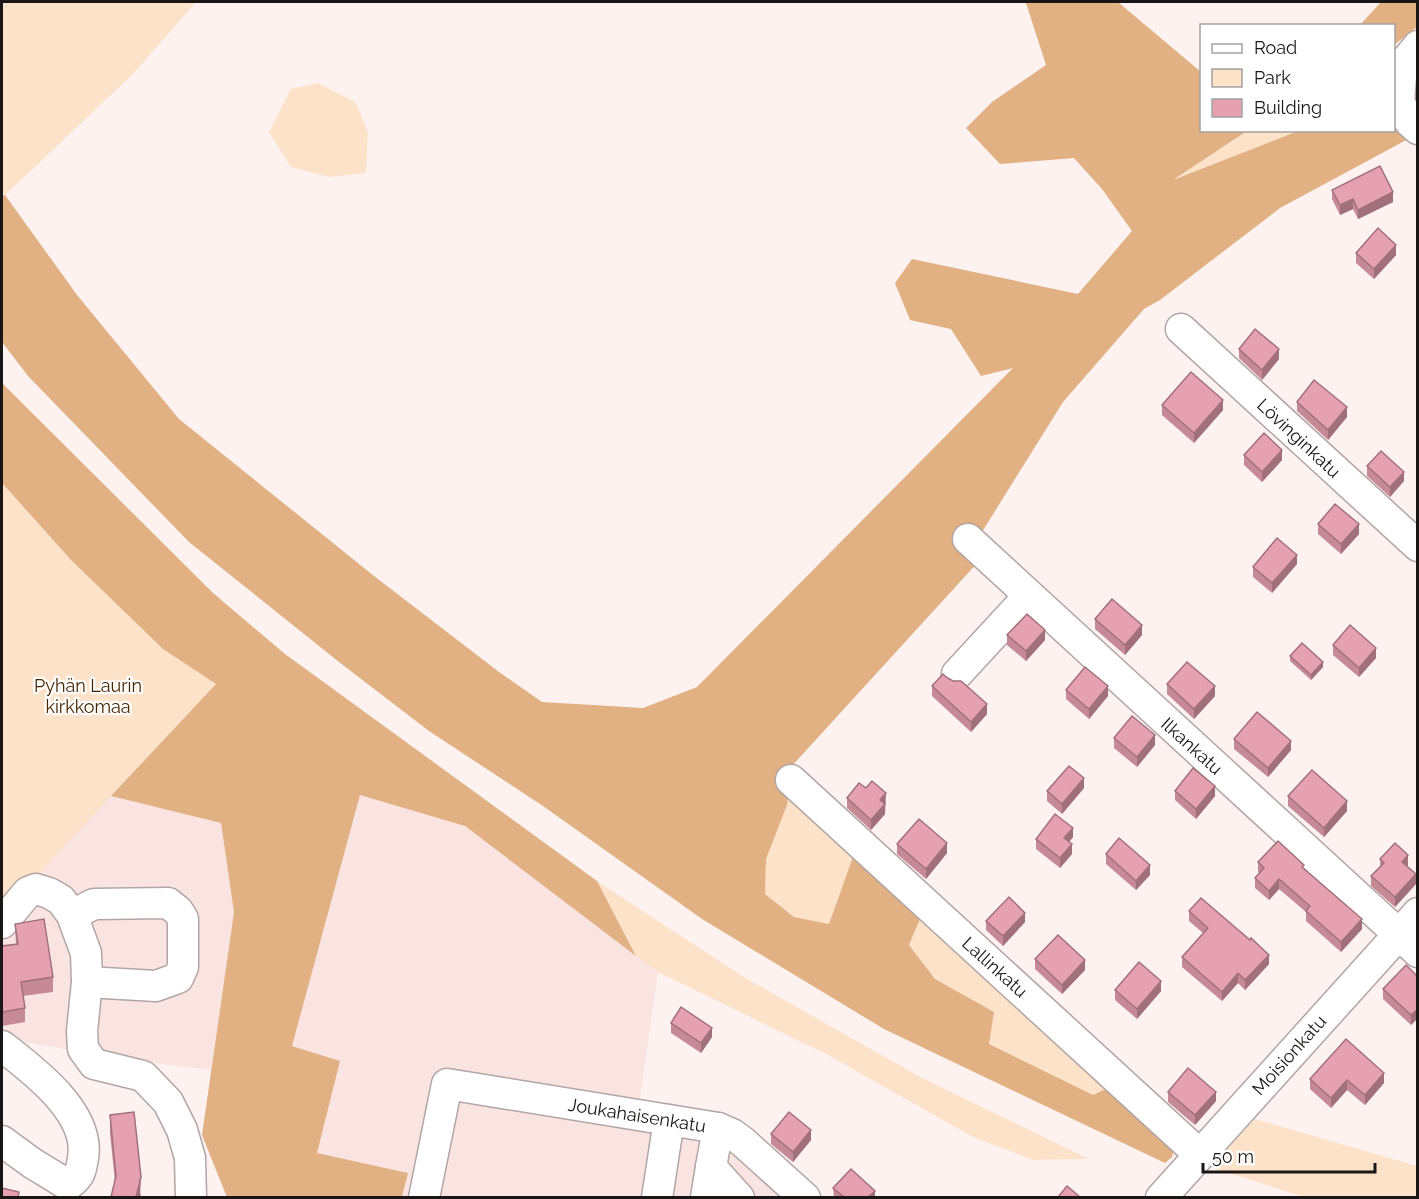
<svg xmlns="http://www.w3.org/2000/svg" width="1419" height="1199" viewBox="0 0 1419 1199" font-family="Raleway,sans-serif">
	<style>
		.built { fill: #f9e4e2 }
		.green { fill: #fde2ca }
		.forest { fill: #e1b083 }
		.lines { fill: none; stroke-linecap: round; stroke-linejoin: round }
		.minor-casing { stroke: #b2a6a5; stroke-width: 33 }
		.minor { stroke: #fff; stroke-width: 30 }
		.wall { fill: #c68a97 }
		.shaded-wall { fill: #a1717b }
		.building { fill: #e6a1b0; stroke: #a1717b; stroke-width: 1.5 }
		.labels { text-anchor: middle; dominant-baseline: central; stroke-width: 4.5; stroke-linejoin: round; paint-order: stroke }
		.street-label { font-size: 18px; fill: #1a1615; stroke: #fff }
		.park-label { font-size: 18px; fill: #452501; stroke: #fff }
	</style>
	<rect width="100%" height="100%" fill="#fef2f0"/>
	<!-- built -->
	<g class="built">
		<path d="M360 794 465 826 658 972 637 1119 713 1134 793 1197H402L408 1173 317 1153 340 1061 292 1046Z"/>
		<path d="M111 796 221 823 234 912 211 1070 127 1060 2 1038V913Z"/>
	</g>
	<!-- green -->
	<g class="green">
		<path d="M2 2H196L133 74 5 195 2 190Z"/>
		<path d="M318 83 355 102 368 132 366 173 329 177 291 167 269 132 291 89Z"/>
		<path d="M1247 131H1298L1170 182Z"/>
		<path d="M2 483 72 561 163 649 216 684 2 913Z"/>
		<path d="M787 791 854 854 829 924 794 917 765 894 766 859 787 805Z"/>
		<path d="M597 881 742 976 922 1078 1089 1159 1033 1160 973 1137 828 1055 658 972 636 956Z"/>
		<path d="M922 914 1112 1086 1093 1095 989 1044 994 1012 935 979 909 945Z"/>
		<path d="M1255 1119 1417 1166V1197H1304L1210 1167Z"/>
	</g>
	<!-- forest -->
	<g class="forest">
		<path d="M1023 2H1118L1201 72 1202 130 1247 131 1173 180 1298 131 1394 130V120L1410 138 1280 208 1160 300 1144 309 1063 402 980 535V560L790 768 787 805 766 859 765 894 794 917 829 924 854 854 922 914 909 945 935 979 994 1012 989 1044 1093 1095 1112 1086 1174 1150 1172 1157 1165 1163 884 1029 702 919 543 806 429 731 339 662 189 542 28 376 2 342V196L5 195 77 295 179 419 374 576 499 672 542 702 643 708 697 687 1013 368 981 376 951 329 910 320 895 283 912 259 1078 294 1132 231 1102 189 1074 158 1000 164 966 128 992 102 1046 65 1026 3Z"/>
		<path d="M1381 2H1417V27L1394 45V26L1360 25Z"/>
		<path d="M2 383 213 593 285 654 597 881 636 956 465 826 360 795 292 1046 340 1061 317 1153 408 1173 402 1197 228 1198 226 1195 202 1135 234 912 221 823 111 796 216 684 163 649 72 561 2 483Z"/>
	</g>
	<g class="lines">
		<defs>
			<g id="minor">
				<path d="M1418 46 1405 62 1401 77 1399 102 1410 122 1418 129"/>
				<path d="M1181 329 1418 546"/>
				<path d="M968 539 1418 952"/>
				<path d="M957 674 1029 596"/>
				<path d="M791 780 1199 1154"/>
				<path d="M72 915 94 904 168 903 178 911 183 919V967L178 978 156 986 87 982"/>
				<path d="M2 923 28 892 36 889 49 893 61 900 72 915 86 953 87 982 82 1031 83 1049 94 1064 143 1076 168 1102 182 1130 190 1158 191 1198"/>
				<path d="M2 1046C33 1070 91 1113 83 1158 81 1172 80 1176 68 1185L32 1163 2 1141"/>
				<path d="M718 1128 711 1167 739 1198"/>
				<path d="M424 1198 447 1084 718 1128 732 1134 743 1142 805 1198"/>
				<path d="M657 1198 669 1120"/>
				<path d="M706 1198 711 1167"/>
				<path d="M1161 1198 1418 913"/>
			</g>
		</defs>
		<!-- minor casing -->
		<use href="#minor" class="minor-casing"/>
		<!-- minor -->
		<use href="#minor" class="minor"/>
	</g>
	<!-- wall -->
	<g class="wall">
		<path d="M1332 190 1393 202 1358 219 1353 209 1340 215 1332 199Z"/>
		<path d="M1356 253 1396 255 1374 279 1356 263Z"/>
		<path d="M1239 349 1279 359 1262 380 1239 358Z"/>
		<path d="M1297 402 1347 417 1328 440 1297 411Z"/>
		<path d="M1162 405 1223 410 1194 443 1162 415Z"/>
		<path d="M1244 455 1282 460 1262 482 1244 465Z"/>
		<path d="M1367 466 1404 481 1390 497 1367 476Z"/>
		<path d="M1318 524 1359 534 1341 554 1318 534Z"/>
		<path d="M1297 564 1272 593 1253 577V567Z"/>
		<path d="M1095 619 1142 635 1125 655 1095 629Z"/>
		<path d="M1007 635 1045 640 1026 661 1007 645Z"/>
		<path d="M1333 645 1376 658 1359 677 1333 655Z"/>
		<path d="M1290 656 1323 667 1311 680 1290 661Z"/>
		<path d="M946 677 987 714 971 732 932 696V686Z"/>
		<path d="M1167 684 1215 696 1194 719 1167 694Z"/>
		<path d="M1066 690 1108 696 1089 719 1066 699Z"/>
		<path d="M1114 738 1155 745 1137 767 1114 748Z"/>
		<path d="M1234 739 1291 750 1268 777 1234 749Z"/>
		<path d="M866 788 886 802 885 804V814L871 830 847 808V798Z"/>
		<path d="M1084 788 1062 814 1047 801V791Z"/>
		<path d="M1175 791 1215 796 1196 819 1175 800Z"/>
		<path d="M1288 796 1347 811 1324 837 1288 806Z"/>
		<path d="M1073 837 1069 842 1072 854 1060 868 1036 849V839Z"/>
		<path d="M897 844 947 853 926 879 897 854Z"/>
		<path d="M1106 854 1150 875 1136 890 1106 864Z"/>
		<path d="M1380 859 1408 865 1407 866 1416 884 1395 907 1371 886V876L1380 867Z"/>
		<path d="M1258 862 1304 868 1362 929 1341 952 1306 921V912L1279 889 1269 900 1255 888V878L1259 873 1258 872Z"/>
		<path d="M1189 911 1269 964 1245 990 1238 983 1222 1001 1182 967V957L1203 933 1189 921Z"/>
		<path d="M986 921 1025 922 1003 946 986 930Z"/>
		<path d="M15 924 53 977V992L23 996 25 1008V1022L2 1026V946L16 944Z"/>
		<path d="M1035 959 1085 970 1062 994 1035 969Z"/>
		<path d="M1418 977V1018L1411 1025 1383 999V989Z"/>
		<path d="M1115 990 1161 991 1137 1019 1115 1000Z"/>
		<path d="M671 1023 712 1037 701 1053 671 1033Z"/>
		<path d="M1346 1039 1384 1083 1365 1105 1347 1090 1331 1108 1310 1089V1079Z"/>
		<path d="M1168 1092 1216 1101 1195 1125 1168 1102Z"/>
		<path d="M110 1115 141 1195 140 1197H111L115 1182 110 1133Z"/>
		<path d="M771 1134 811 1140 793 1162 771 1144Z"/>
		<path d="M833 1188 875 1197H834Z"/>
	</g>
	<!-- shaded-wall -->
	<g class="shaded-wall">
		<path d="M1393 192V202L1358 219V210Z"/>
		<path d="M1353 199V209L1340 215V205Z"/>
		<path d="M1396 245V255L1374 279V269Z"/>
		<path d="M1279 349V359L1262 380V370Z"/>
		<path d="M1223 400V410L1194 443V433Z"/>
		<path d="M1347 407V417L1328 440V430Z"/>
		<path d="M1282 450V460L1262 482V472Z"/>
		<path d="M1404 472V481L1390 497V487Z"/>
		<path d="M1359 524V534L1341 554V544Z"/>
		<path d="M1297 555V564L1272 593V583Z"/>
		<path d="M1142 625V635L1125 655V645Z"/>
		<path d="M1045 630V640L1026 661V651Z"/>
		<path d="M1376 648V658L1359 677V668Z"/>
		<path d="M1323 662V667L1311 680V675Z"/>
		<path d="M1108 686V696L1089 719V709Z"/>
		<path d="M1215 686V696L1194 719V709Z"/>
		<path d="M987 704V714L971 732V722Z"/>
		<path d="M1155 735V745L1137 767V757Z"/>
		<path d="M1291 741V750L1268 777V768Z"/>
		<path d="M1084 778V788L1062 814V804Z"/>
		<path d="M1215 786V796L1196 819V809Z"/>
		<path d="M886 793 885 814 871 830V820L880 800Z"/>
		<path d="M1347 801V811L1324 837V828Z"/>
		<path d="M1073 828V837L1064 848V838Z"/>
		<path d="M947 843V853L926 879V869Z"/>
		<path d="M1072 844V854L1060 868V858Z"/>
		<path d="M1408 855V865L1402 872V862Z"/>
		<path d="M1150 865V875L1136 890V881Z"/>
		<path d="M1416 874V884L1395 907V897Z"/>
		<path d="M1279 879V889L1269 900V891Z"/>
		<path d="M1025 913V922L1003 946V936Z"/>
		<path d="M1362 919V929L1341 952V942Z"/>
		<path d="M1269 955V964L1245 990V980Z"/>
		<path d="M1085 960V970L1062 994V985Z"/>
		<path d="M1238 973V983L1222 1001V992Z"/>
		<path d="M1161 981V991L1137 1019V1009Z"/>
		<path d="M1418 1009V1018L1411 1025V1015Z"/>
		<path d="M712 1028V1037L701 1053V1043Z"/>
		<path d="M1384 1073V1083L1365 1105V1095Z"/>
		<path d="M1347 1080V1090L1331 1108V1098Z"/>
		<path d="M1216 1092V1101L1195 1125V1115Z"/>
		<path d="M811 1130V1140L793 1162V1152Z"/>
		<path d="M141 1177 140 1197H136Z"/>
		<path d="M875 1191V1197H868Z"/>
	</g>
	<!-- building -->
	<g class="building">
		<path d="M1380 166 1393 192 1358 210 1353 199 1340 205 1332 190Z"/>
		<path d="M1378 228 1396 245 1374 269 1356 253Z"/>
		<path d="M1255 329 1279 349 1262 370 1239 349Z"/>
		<path d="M1191 372 1223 400 1194 433 1162 405Z"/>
		<path d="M1314 380 1347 407 1328 430 1297 402Z"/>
		<path d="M1264 433 1282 450 1262 472 1244 455Z"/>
		<path d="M1381 451 1404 472 1390 487 1367 466Z"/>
		<path d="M1335 504 1359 524 1341 544 1318 524Z"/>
		<path d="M1277 538 1297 555 1272 583 1253 567Z"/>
		<path d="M1112 599 1142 625 1125 645 1095 619Z"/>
		<path d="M1027 614 1045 630 1026 651 1007 635Z"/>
		<path d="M1350 625 1376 648 1359 668 1333 645Z"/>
		<path d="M1302 643 1323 662 1311 675 1290 656Z"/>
		<path d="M1187 662 1215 686 1194 709 1167 684Z"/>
		<path d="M1085 667 1108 686 1089 709 1066 690Z"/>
		<path d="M943 674 946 677 953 681H961L987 704 971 722 932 686Z"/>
		<path d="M1257 712 1291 741 1268 768 1234 739Z"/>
		<path d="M1132 716 1155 735 1137 757 1114 738Z"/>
		<path d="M1069 766 1084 778 1062 804 1047 791Z"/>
		<path d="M1193 768 1215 786 1196 809 1175 791Z"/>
		<path d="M1312 770 1347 801 1324 828 1288 796Z"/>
		<path d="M872 781 886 793 880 800 885 804 871 820 847 798 859 783 866 788Z"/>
		<path d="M1055 814 1073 828 1064 838 1072 844 1060 858 1036 839Z"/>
		<path d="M919 819 947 843 926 869 897 844Z"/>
		<path d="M1119 838 1150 865 1136 881 1106 854Z"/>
		<path d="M1278 841 1304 865 1302 867 1362 919 1341 942 1306 911 1310 906 1279 879 1269 891 1255 878 1264 868 1258 862Z"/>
		<path d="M1395 843 1408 855 1402 862 1416 874 1395 897 1371 876 1384 863 1380 859Z"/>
		<path d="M1009 897 1025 913 1003 936 986 921Z"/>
		<path d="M1201 898 1250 940 1251 938 1269 955 1245 980 1238 973 1222 992 1182 957 1208 928 1189 911Z"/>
		<path d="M44 919 53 977 21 982 25 1008 2 1012V946L18 944 15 924Z"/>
		<path d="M1058 935 1085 960 1062 985 1035 959Z"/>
		<path d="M1139 962 1161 981 1137 1009 1115 990Z"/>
		<path d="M1406 965 1418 977V1009L1411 1015 1383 989Z"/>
		<path d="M681 1007 712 1028 701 1043 671 1023Z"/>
		<path d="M1346 1039 1384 1073 1365 1095 1347 1080 1331 1098 1310 1079Z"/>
		<path d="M1188 1068 1216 1092 1195 1115 1168 1092Z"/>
		<path d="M134 1112 141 1177 136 1197H111L116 1176 110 1115Z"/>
		<path d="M789 1112 811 1130 793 1152 771 1134Z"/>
		<path d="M851 1169 875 1191 868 1197H844L833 1188Z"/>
		<path d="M1067 1186 1080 1197H1058Z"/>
		<path d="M2 1188 19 1192 18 1197H19H2Z"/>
	</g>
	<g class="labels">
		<!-- street labels -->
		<g class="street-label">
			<text transform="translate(1299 438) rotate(43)">Lövinginkatu</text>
			<text transform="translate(1192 746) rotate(42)">Ilkankatu</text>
			<text transform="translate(995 967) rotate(42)">Lallinkatu</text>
			<text transform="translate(1289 1055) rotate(-48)">Moisionkatu</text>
			<text transform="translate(637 1115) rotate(9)">Joukahaisenkatu</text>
		</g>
		<!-- park labels -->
		<g class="park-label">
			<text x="88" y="685">Pyhän Laurin<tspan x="88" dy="21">kirkkomaa</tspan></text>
		</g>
	</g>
	<!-- border -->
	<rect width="1419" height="1199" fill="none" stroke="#1a1615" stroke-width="6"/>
	<!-- legend -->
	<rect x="1200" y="24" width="195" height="108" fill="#ffffff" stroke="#a3a2a1" stroke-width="1.5"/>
	<rect x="1212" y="44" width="30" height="9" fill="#ffffff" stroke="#a3a2a1" stroke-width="1.5"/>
	<text x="1254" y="54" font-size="18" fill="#1a1615">Road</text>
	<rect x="1212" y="69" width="30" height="18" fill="#fde2ca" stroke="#a3a2a1" stroke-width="1.5"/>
	<text x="1254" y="84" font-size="18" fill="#1a1615">Park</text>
	<rect x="1212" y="99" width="30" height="18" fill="#e6a1b0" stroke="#a3a2a1" stroke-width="1.5"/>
	<text x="1254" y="114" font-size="18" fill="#1a1615">Building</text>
	<!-- scale -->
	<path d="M1203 1163v9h172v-9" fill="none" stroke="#1a1615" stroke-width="3"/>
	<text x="1212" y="1163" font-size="18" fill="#1a1615" stroke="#ffffff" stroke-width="4.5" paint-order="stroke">50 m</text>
</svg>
